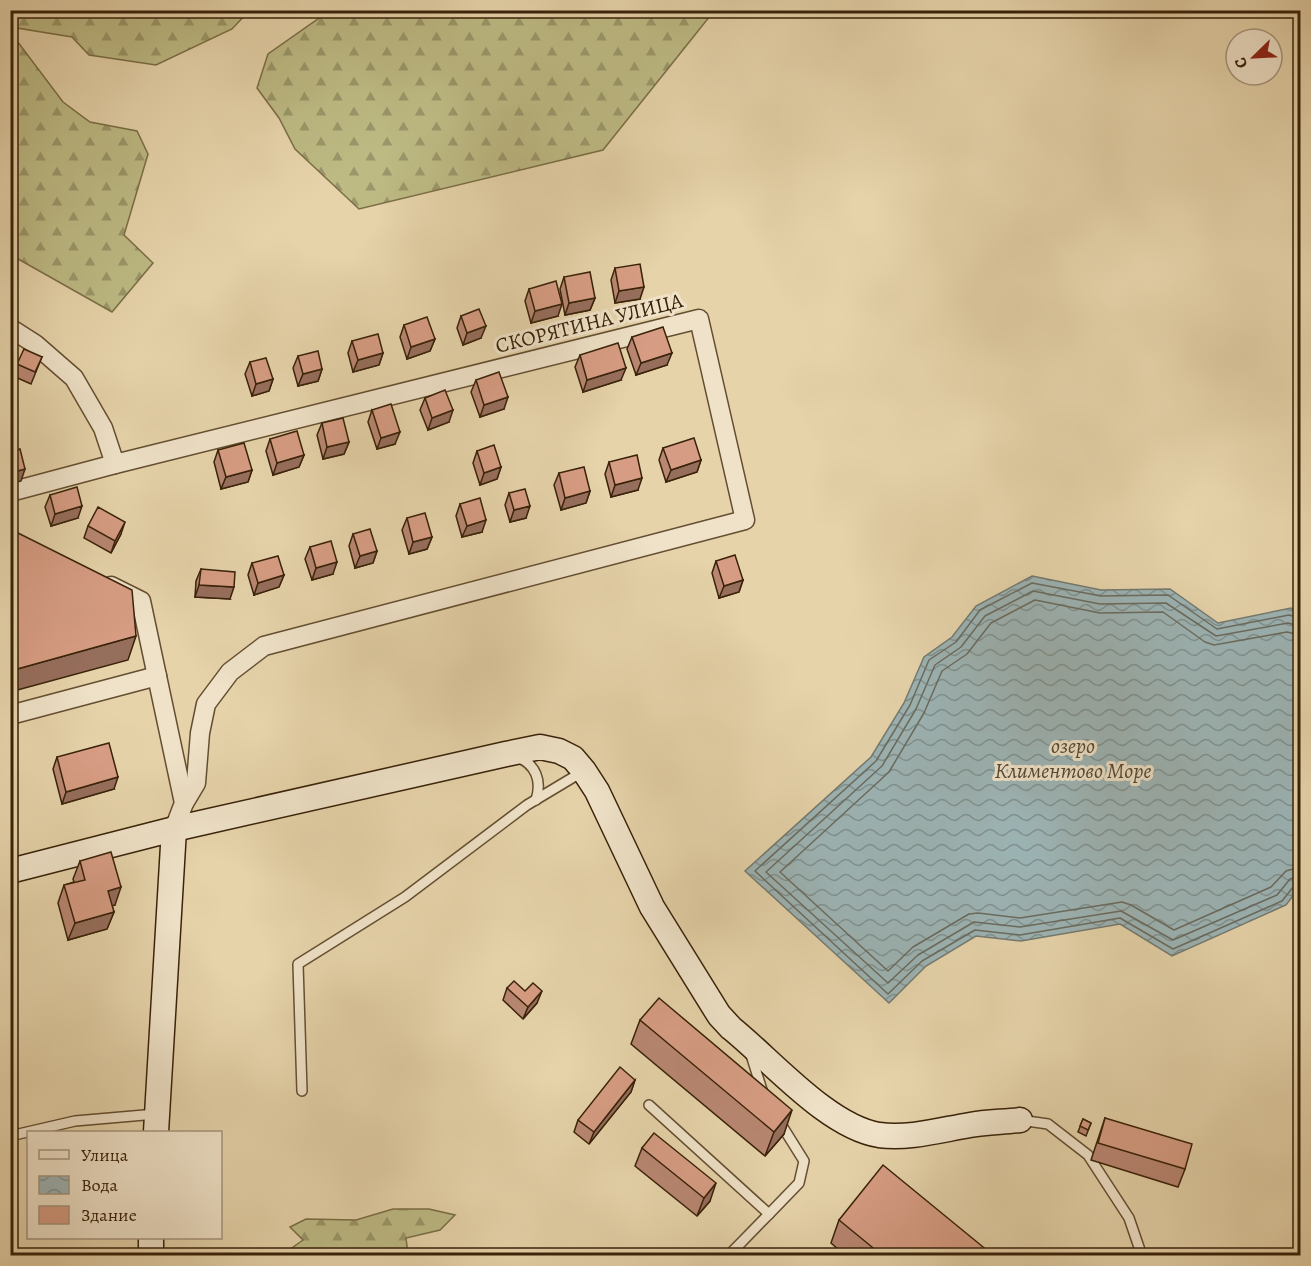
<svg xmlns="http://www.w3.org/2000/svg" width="1311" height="1266" viewBox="0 0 1311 1266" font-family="Alegreya,serif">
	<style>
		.forest { fill: url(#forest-firs); stroke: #7b6e46; stroke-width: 1.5 }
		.water { fill: url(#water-waves); stroke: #747a70; stroke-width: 1.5 }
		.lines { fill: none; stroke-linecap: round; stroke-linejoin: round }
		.shore { stroke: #6a6b5f; stroke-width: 1.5 }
		.lane-casing { stroke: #644e31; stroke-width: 12 }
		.street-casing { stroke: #644e31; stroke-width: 21 }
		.secondary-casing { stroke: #392209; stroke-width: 27 }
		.lane { stroke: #efe2c8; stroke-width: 9 }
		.street { stroke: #efe2c8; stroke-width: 18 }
		.secondary { stroke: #efe2c8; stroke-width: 24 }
		.wall { fill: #b98772; stroke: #392209; stroke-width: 1.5 }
		.shaded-wall { fill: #966e5c; stroke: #392209; stroke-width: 1.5 }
		.building { fill: #d79d84; stroke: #392209; stroke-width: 1.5 }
		.labels { text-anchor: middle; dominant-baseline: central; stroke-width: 6; stroke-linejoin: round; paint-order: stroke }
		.street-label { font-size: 21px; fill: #392209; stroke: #efe2c8 }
		.water-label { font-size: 22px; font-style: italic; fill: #524634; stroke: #efe2c8 }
	</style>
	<defs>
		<pattern id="forest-firs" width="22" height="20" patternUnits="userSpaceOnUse" patternTransform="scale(1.5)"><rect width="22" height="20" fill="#bdba84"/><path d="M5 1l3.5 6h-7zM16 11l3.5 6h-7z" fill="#9b976a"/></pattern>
		<pattern id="water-waves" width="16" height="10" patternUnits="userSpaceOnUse" patternTransform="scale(1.5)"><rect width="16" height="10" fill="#9cb4b5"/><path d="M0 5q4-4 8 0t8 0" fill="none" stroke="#809291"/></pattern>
	</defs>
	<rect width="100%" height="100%" fill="#e6d3aa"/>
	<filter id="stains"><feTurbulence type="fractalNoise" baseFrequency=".00333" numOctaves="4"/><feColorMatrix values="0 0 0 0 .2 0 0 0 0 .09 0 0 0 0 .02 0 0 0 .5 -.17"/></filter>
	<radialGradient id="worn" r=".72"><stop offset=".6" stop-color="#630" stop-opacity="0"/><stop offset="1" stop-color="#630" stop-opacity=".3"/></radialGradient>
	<!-- forest -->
	<g class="forest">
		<path d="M10 11 11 10 249 11 232 29 156 65 89 55 72 37 11 27Z"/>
		<path d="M329 11V10L714 11 603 150 359 209 295 149 279 118 257 88 268 54Z"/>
		<path d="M11 33 63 102 90 122 137 131 148 154 124 235 153 263 112 312 11 255Z"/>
		<path d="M393 1209H429L455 1215 440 1230 406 1238 408 1255H282L303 1240 290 1227 306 1219 356 1220Z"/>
	</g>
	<!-- water -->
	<path class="water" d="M1032 576 1101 590 1170 589 1218 623 1291 608 1300 613V887L1286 905 1172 956 1120 924 1021 941 976 936 926 966 889 1003 745 871 871 757 904 703 924 657 952 637 976 606Z"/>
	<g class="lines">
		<!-- shore -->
		<g class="shore">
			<path d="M1300 618 1289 615 1217 629 1168 595 1101 596 1032 583 980 610 956 642 929 660 910 705 876 761 755 871 888 994 922 961 975 930 1020 935 1120 918 1173 949 1282 901 1294 886 1300 884"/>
			<path d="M1300 626 1288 623 1216 636 1166 603 1100 604 1033 591 985 616 961 647 935 665 916 709 882 766 766 872 888 983 918 955 974 922 1020 927 1121 911 1173 940 1277 895 1290 879 1300 876"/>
			<path d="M1300 635 1287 632 1214 645 1205 642 1163 612 1100 613 1035 600 991 623 967 654 942 671 924 713 889 772 780 872 888 971 913 947 969 914 978 913 1020 918 1122 902 1131 905 1174 930 1271 887 1286 871 1300 867"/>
		</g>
		<defs>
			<g id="lane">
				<path d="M517 757C536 764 542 781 536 800"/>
				<path d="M750 1052 763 1093"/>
				<path d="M302 1091 298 964 405 897 527 805 582 772"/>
				<path d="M649 1105 769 1214 799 1183 804 1161 779 1121"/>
				<path d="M1020 1120 1048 1124 1088 1155 1129 1218 1142 1256"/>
				<path d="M10 1136 75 1121 156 1114"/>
				<path d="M729 1255 769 1214"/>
			</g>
			<g id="street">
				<path d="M10 328 35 344 74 378 103 428 115 464"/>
				<path d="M10 492 115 464 699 319 745 520 264 646 230 672 206 704 200 733 196 783 184 803"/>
				<path d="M111 586 141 601 184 803 174 829"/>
				<path d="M10 715 157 676"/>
			</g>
			<g id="secondary">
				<path d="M10 871 174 829 506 754 540 747 559 751 573 758 584 771 597 791 652 907 719 1015 731 1028C771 1060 828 1127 879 1135 909 1139 940 1130 970 1125 986 1122 1003 1122 1020 1120"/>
				<path d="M156 1132 174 829"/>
				<path d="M151 1256V1238"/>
			</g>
		</defs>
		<!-- lane casing -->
		<use href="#lane" class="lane-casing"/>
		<!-- street casing -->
		<use href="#street" class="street-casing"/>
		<!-- secondary casing -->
		<use href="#secondary" class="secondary-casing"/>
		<!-- lane -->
		<use href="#lane" class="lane"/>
		<!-- street -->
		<use href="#street" class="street"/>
		<!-- secondary -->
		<use href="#secondary" class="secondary"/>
	</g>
	<!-- wall -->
	<g class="wall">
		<path d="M615 268 640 299 615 303 611 280Z"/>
		<path d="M564 277 595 298 590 310 565 315 560 289Z"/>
		<path d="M529 289 558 316 531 323 525 301Z"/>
		<path d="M461 316 481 338 463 345 457 328Z"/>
		<path d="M404 325 435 339 430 351 407 359 400 337Z"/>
		<path d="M632 337 667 365 636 375 627 349Z"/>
		<path d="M352 341 383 353 379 365 353 372 348 353Z"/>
		<path d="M580 355 621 380 583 392 575 367Z"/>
		<path d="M298 356 322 369 318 381 298 386 293 368Z"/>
		<path d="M42 357 31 384 13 376 17 364Z"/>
		<path d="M250 362 273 379 269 391 252 396 245 374Z"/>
		<path d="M476 380 504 409 480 417 471 392Z"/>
		<path d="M425 398 449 422 428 430 420 410Z"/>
		<path d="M372 410 395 444 377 449 368 422Z"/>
		<path d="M322 423 349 442 344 454 323 459 317 435Z"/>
		<path d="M270 439 304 455 299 467 273 475 266 451Z"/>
		<path d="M663 448 701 460 697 472 666 482 659 460Z"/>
		<path d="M218 450 252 470 248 482 221 489 214 462Z"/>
		<path d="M477 451 501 467 497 479 480 485 473 463Z"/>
		<path d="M609 462 638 490 611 497 605 474Z"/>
		<path d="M559 473 590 491 586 503 561 510 554 485Z"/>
		<path d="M509 493 526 518 510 522 505 505Z"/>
		<path d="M50 495 78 518 51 526 45 507Z"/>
		<path d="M460 504 482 532 462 537 456 516Z"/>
		<path d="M407 518 432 537 427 549 409 554 402 530Z"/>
		<path d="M88 526 121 534 111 553 84 538Z"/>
		<path d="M353 534 377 551 373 563 355 568 349 546Z"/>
		<path d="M310 547 333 574 312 580 305 559Z"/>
		<path d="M716 561 743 580 739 592 719 598 712 573Z"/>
		<path d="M252 563 284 575 279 587 254 595 248 575Z"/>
		<path d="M201 569 230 599 195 597 196 581Z"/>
		<path d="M57 757 114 789 62 804 53 769Z"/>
		<path d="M80 861 115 905 112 906 114 912 107 929 68 940 58 903 64 885 74 882 73 879Z"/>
		<path d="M507 988 537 1003 523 1019 503 1000Z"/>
		<path d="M640 1020 784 1134 765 1156 631 1044Z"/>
		<path d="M635 1080 631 1092 589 1144 574 1132 578 1120Z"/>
		<path d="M1105 1118 1185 1169 1178 1187 1091 1160Z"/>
		<path d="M1083 1119 1091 1123 1086 1136 1078 1132Z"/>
		<path d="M642 1148 710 1201 697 1216 635 1166Z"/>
		<path d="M839 1220 994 1256H846L831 1243Z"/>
	</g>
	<!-- shaded-wall -->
	<g class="shaded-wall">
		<path d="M644 287 640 299 615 303 619 291Z"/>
		<path d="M595 298 590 310 565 315 569 303Z"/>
		<path d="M562 304 558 316 531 323 535 311Z"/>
		<path d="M486 326 481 338 463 345 467 333Z"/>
		<path d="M435 339 430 351 407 359 411 347Z"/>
		<path d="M383 353 379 365 353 372 358 360Z"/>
		<path d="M672 353 667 365 636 375 641 363Z"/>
		<path d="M626 368 621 380 583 392 587 380Z"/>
		<path d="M322 369 318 381 298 386 303 374Z"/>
		<path d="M273 379 269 391 252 396 256 384Z"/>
		<path d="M508 397 504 409 480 417 484 405Z"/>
		<path d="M453 410 449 422 428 430 432 418Z"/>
		<path d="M400 432 395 444 377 449 381 438Z"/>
		<path d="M349 442 344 454 323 459 327 447Z"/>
		<path d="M304 455 299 467 273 475 277 463Z"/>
		<path d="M701 460 697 472 666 482 671 470Z"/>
		<path d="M501 467 497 479 480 485 484 473Z"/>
		<path d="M25 469 21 481 10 484V473Z"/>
		<path d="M252 470 248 482 221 489 226 477Z"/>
		<path d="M642 478 638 490 611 497 615 485Z"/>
		<path d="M590 491 586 503 561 510 565 498Z"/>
		<path d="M82 506 78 518 51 526 55 514Z"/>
		<path d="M530 506 526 518 510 522 514 510Z"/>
		<path d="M486 520 482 532 462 537 467 526Z"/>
		<path d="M125 522 121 534 111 553 115 541Z"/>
		<path d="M432 537 427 549 409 554 413 542Z"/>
		<path d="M377 551 373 563 355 568 360 556Z"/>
		<path d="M337 562 333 574 312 580 316 568Z"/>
		<path d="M284 575 279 587 254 595 258 583Z"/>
		<path d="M743 580 739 592 719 598 724 586Z"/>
		<path d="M199 585 234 587 230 599 195 597Z"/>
		<path d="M136 636 128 660 10 692V671Z"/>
		<path d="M118 777 114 789 62 804 66 792Z"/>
		<path d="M121 887 115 905 101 909 108 891Z"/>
		<path d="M114 912 107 929 68 940 75 923Z"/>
		<path d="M542 991 537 1003 523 1019 528 1007Z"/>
		<path d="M635 1080 631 1092 589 1144 594 1132Z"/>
		<path d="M792 1110 784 1134 765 1156 774 1132Z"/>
		<path d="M716 1183 710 1201 697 1216 704 1198Z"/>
	</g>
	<!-- building -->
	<g class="building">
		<path d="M640 264 644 287 619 291 615 268Z"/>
		<path d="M590 272 595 298 569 303 564 277Z"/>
		<path d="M556 281 562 304 535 311 529 289Z"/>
		<path d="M479 309 486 326 467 333 461 316Z"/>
		<path d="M427 317 435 339 411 347 404 325Z"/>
		<path d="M663 327 672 353 641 363 632 337Z"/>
		<path d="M378 334 383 353 358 360 352 341Z"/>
		<path d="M618 343 626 368 587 380 580 355Z"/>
		<path d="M24 349 42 357 35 372 17 364Z"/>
		<path d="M318 351 322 369 303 374 298 356Z"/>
		<path d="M266 358 273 379 256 384 250 362Z"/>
		<path d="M499 372 508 397 484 405 476 380Z"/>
		<path d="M445 390 453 410 432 418 425 398Z"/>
		<path d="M391 404 400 432 381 438 372 410Z"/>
		<path d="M343 418 349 442 327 447 322 423Z"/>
		<path d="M297 431 304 455 277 463 270 439Z"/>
		<path d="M694 438 701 460 671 470 663 448Z"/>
		<path d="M244 443 252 470 226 477 218 450Z"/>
		<path d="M494 445 501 467 484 473 477 451Z"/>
		<path d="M20 449 25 469 10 473V452Z"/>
		<path d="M637 455 642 478 615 485 609 462Z"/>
		<path d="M584 467 590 491 565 498 559 473Z"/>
		<path d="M77 487 82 506 55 514 50 495Z"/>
		<path d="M525 489 530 506 514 510 509 493Z"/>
		<path d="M480 498 486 520 467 526 460 504Z"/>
		<path d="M98 507 125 522 115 541 88 526Z"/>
		<path d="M425 513 432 537 413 542 407 518Z"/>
		<path d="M10 529 132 590 136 636 10 671Z"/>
		<path d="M370 529 377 551 360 556 353 534Z"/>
		<path d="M331 541 337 562 316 568 310 547Z"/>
		<path d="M735 555 743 580 724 586 716 561Z"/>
		<path d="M278 556 284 575 258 583 252 563Z"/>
		<path d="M201 569 235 572 234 587 199 585Z"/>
		<path d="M109 743 118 777 66 792 57 757Z"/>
		<path d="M111 852 121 887 108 891 114 912 75 923 64 885 85 880 80 861Z"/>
		<path d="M514 981 525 991 533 983 542 991 528 1007 507 988Z"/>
		<path d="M659 998 792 1110 774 1132 640 1020Z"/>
		<path d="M620 1067 635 1080 594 1132 578 1120Z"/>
		<path d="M1105 1118 1192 1144 1185 1169 1098 1143Z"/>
		<path d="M1083 1119 1091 1123 1088 1130 1080 1126Z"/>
		<path d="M654 1133 716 1183 704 1198 642 1148Z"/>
		<path d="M883 1165 994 1256H883L839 1220Z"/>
	</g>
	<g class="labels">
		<!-- street labels -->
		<g class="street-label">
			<text transform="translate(589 323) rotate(-14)">СКОРЯТИНА УЛИЦА</text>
		</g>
		<!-- water labels -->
		<g class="water-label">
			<text x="1073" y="746">озеро<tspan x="1073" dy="25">Климентово Море</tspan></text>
		</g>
	</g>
	<!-- margin -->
	<rect width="1311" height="1266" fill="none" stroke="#e6d3aa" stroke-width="36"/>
	<rect x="12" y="12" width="1287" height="1242" fill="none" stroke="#392209" stroke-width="3"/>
	<rect x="18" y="18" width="1275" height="1230" fill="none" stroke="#392209" stroke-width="1.5"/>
	<!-- legend -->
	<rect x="27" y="1131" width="195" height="108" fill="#efe2c8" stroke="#a6957c" stroke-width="1.5"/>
	<rect x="39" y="1150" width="30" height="9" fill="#efe2c8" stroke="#a6957c" stroke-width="1.5"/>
	<text x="81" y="1161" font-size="18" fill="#392209">Улица</text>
	<rect x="39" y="1176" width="30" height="18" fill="url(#water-waves)" stroke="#a6957c" stroke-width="1.5"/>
	<text x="81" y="1191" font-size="18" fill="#392209">Вода</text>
	<rect x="39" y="1206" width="30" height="18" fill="#d79d84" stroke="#a6957c" stroke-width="1.5"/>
	<text x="81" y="1221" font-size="18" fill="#392209">Здание</text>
	<!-- north arrow -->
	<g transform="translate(1254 57) rotate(246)"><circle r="28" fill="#efe2c8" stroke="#a6957c" stroke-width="1.5"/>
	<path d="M0-4.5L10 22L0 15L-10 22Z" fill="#8f2418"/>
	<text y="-9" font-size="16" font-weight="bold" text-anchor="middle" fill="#392209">С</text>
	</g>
	<rect width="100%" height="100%" filter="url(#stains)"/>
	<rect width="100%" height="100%" fill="url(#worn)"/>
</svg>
